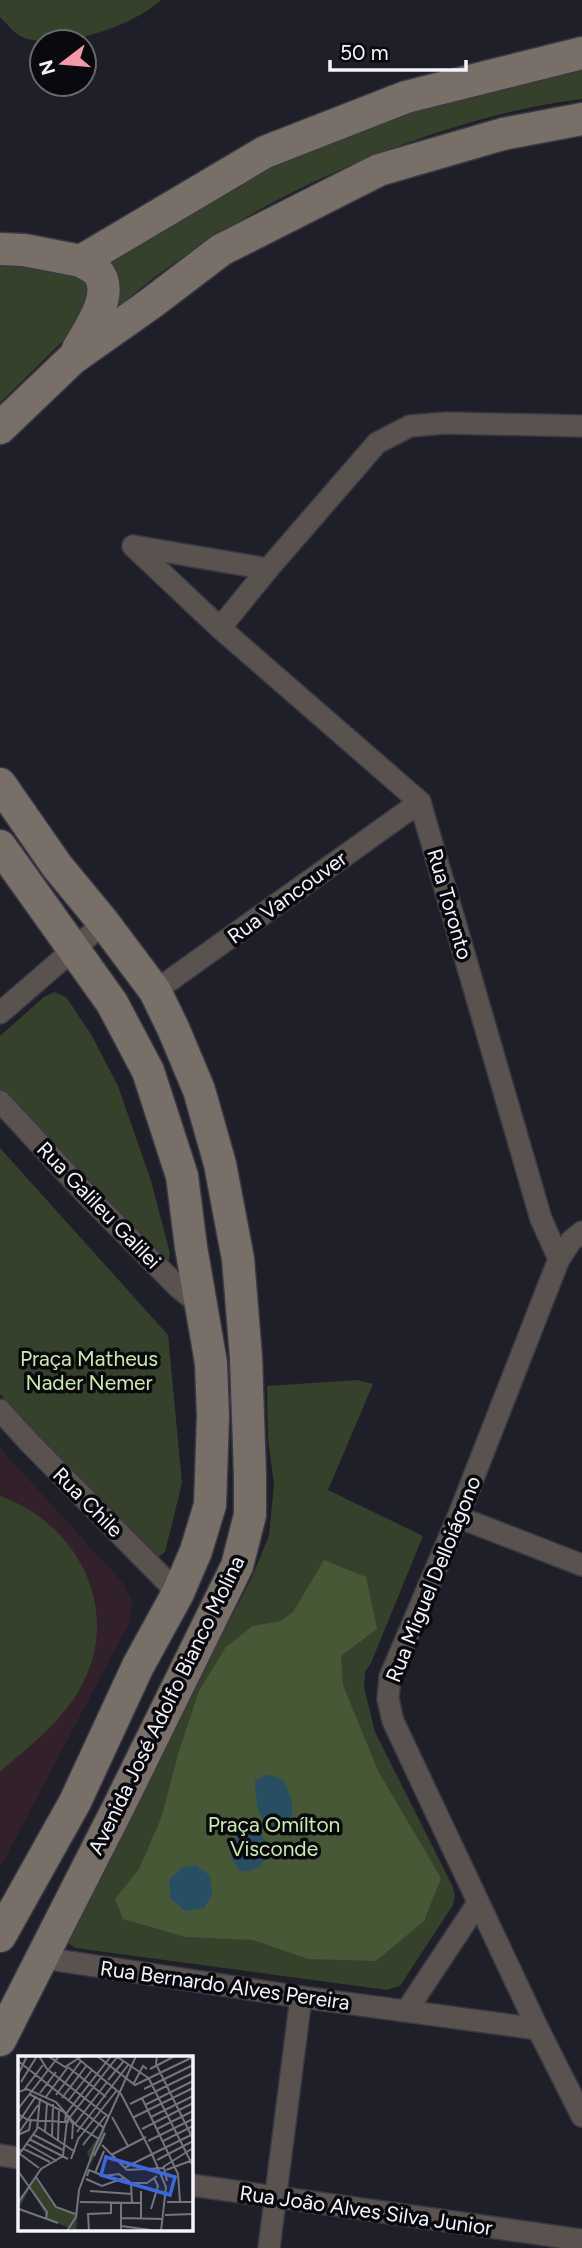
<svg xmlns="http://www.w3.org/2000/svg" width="582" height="2248" viewBox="0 0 582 2248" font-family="Figtree,sans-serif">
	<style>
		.education { fill: #32212a }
		.green { fill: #36412b }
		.forest { fill: #475837 }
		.water { fill: #274e62 }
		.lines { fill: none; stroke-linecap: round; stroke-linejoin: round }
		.street-casing { stroke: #393943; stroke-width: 24 }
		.secondary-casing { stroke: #393943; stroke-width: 35 }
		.street { stroke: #59524f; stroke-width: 21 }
		.secondary { stroke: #786f69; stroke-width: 32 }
		.labels { text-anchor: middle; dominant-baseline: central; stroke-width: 7; stroke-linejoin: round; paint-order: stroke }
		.street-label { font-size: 21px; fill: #f4f4fc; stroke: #09090e }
		.park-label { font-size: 21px; fill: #cbeaae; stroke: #09090e }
		.inset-road { fill: none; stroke: #74747e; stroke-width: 2 }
		.view { fill: #3d67dd; fill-opacity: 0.15; stroke: #3d67dd; stroke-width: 3.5 }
		.inset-edge { fill: none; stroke: #f4f4fc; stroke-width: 3.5 }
	</style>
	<rect width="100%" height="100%" fill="#1f1f2a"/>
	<!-- education -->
	<path class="education" d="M0 1448 122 1582 132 1601 130 1621 0 1868Z"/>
	<!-- green -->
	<g class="green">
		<path d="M0 0H161C134 26 56 53 20 36 13 32 6 23 0 17Z"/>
		<path d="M582 61V99C561 102 539 105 519 110 380 142 227 213 119 306L115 304 114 280 110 258 232 188 335 134Z"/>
		<path d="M0 262 78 274 87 281 91 291 75 329 0 403Z"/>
		<path d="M54 992 66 997 92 1036 118 1086 151 1181 170 1253 168 1265 31 1126 0 1090V1036L44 997Z"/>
		<path d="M0 1148 168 1335 182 1483 165 1552 157 1558 146 1554 0 1394Z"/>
		<path d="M358 1380 373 1384 328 1490 423 1536 371 1663 365 1672 364 1687 375 1732 452 1885 455 1895 453 1905 400 1986 387 1990 75 1948 67 1942 68 1935 251 1579 269 1536 274 1484 268 1439 267 1386Z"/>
		<path d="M0 1496C80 1524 125 1615 78 1692 59 1724 28 1747 0 1772Z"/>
	</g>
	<!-- forest -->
	<path class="forest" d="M324 1560 366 1577 377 1629 341 1656 343 1685 378 1771 441 1878 424 1921 376 1961 308 1959 253 1940 186 1937 123 1919 115 1899 139 1869 162 1816 178 1754 199 1691 226 1647 253 1626 281 1621 293 1612Z"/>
	<!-- water -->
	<g class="water">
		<path d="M267 1774 283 1780C293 1800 296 1809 287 1829 257 1830 256 1805 255 1781Z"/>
		<path d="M243 1830H257C270 1842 272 1863 252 1870 248 1872 244 1871 240 1871L231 1858 232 1841Z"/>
		<path d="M196 1865 210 1876 212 1895 204 1908 185 1911 171 1899 169 1880 181 1868Z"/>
	</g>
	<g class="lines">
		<defs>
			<g id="street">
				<path d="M133 546 220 628 420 802 541 1219 559 1259"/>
				<path d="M133 546 268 569"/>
				<path d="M220 628 268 569 377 443 410 426 446 423 582 426"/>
				<path d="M155 991 420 802"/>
				<path d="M0 1013 104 923"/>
				<path d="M0 1101 84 1192 179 1288 202 1306"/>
				<path d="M582 1232 571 1241 559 1259 458 1517 390 1677 388 1699 393 1721 538 2029 582 2116"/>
				<path d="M0 1410 28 1441 178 1593"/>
				<path d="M458 1517 582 1565"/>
				<path d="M43 1958 301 1997 538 2029"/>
				<path d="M407 2010 478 1903"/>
				<path d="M0 2155 19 2158"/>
				<path d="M191 2185 582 2240"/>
				<path d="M269 2248 301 1997"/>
			</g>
			<g id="secondary">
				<path d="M0 249 24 250 81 261 265 152 406 97 582 53"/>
				<path d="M78 349C89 329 117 292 96 270 92 267 86 264 81 261"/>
				<path d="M0 428 72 359 150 304 221 250 379 170 503 134 582 119"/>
				<path d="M0 784 57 866 104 923 155 991 173 1028 199 1090 220 1164 238 1259 246 1357 250 1476V1515L237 1566 119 1806 0 2040"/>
				<path d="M0 846 112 1003 148 1071 182 1176 191 1247 211 1363 213 1416 210 1505 196 1551 178 1593 138 1666 75 1802 0 1936"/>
			</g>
		</defs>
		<!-- street casing -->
		<use href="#street" class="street-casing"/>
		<!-- secondary casing -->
		<use href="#secondary" class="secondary-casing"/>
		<!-- street -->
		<use href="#street" class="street"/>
		<!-- secondary -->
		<use href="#secondary" class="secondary"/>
	</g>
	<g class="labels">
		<!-- street labels -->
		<g class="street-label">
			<text transform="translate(287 897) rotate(-36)">Rua Vancouver</text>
			<text transform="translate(450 904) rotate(74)">Rua Toronto</text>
			<text transform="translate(99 1205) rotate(46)">Rua Galileu Galilei</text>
			<text transform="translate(88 1502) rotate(45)">Rua Chile</text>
			<text transform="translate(433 1579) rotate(-68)">Rua Miguel Delloiágono</text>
			<text transform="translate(166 1705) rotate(-64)">Avenida José Adolfo Bianco Molina</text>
			<text transform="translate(225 1985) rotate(8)">Rua Bernardo Alves Pereira</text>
			<text transform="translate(366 2210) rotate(8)">Rua João Alves Silva Junior</text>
		</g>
		<!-- park labels -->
		<g class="park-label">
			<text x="89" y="1358">Praça Matheus<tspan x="89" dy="24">Nader Nemer</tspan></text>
			<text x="274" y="1824">Praça Omílton<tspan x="274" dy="24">Visconde</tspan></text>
		</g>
	</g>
	<!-- overview -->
	<g transform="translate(18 2056)">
		<rect width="175" height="175" fill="#1f1f2a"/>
		<path d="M87 72 85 84 81 94 76 93 79 95 62 133 58 175 30 163 12 132 2 150 0 143 18 123 38 151 57 159 62 132 73 107 69 96Z" fill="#36412b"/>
		<path class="inset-road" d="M21 0 29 13 91 61M30 0 47 11 64 0M57 0 103 38 133 96 148 131 143 175M79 0 117 29 175 1M98 0 132 23M139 0 138 8 175 83M0 5 86 72M50 11 88 41M132 13 157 0M0 19 9 0M131 23 175 110M90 24 105 6M3 26 19 0M116 27 125 10 129 13M126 33 175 9M6 34 25 9M0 36 9 33 38 46 58 69 81 83M22 37 38 16M11 38 46 56 55 68 54 83M38 39 63 5M27 42 50 11M44 42 69 9M124 42 160 118 162 146M50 45 74 14M112 48 175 17M127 49 175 25M0 53 41 0M0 58 10 64 51 66M94 61 110 90M116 61 175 32M133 61 175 40M47 66 48 58 93 0M0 67 18 40M57 68 89 26M20 71 57 96M124 73 175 47M139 73 175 55M27 76 29 47M59 76 110 9M0 78 20 49M0 79 11 74 13 63M16 79 45 94M34 80 35 48M61 82 99 34M11 83 50 103M40 84 41 53M130 85 175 63M145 85 175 70M9 88 39 105M65 89 89 58M84 89 109 114 146 112 149 125M0 95 6 93 32 106M2 98 21 112M93 99 128 81M0 100 19 73 22 42M76 100 87 77M53 103 61 81M139 104 175 85M145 111 175 92M106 112 175 78M148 114 175 104M0 115 29 156 28 163M77 117 86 95M69 120 71 114 86 120M86 120 101 118 113 127 114 147M18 121 38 151 57 158M68 123 84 130 106 122M113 127H129L139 120M72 135 114 138M62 146 123 147M149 146H175M0 147 23 113 45 100 49 65 100 0M1 153 40 167M133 153 140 130 136 122M147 159 175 158M103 162 145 163M123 162V135M103 170 133 174M49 175 58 161 61 134 77 91 118 0M71 175 70 158 93 157V147M103 175V147"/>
		<path class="view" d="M88 101 157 121 152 139 83 119Z"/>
		<rect width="175" height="175" class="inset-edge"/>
	</g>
	<!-- north arrow -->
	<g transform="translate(63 63) rotate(254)"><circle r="33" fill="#09090e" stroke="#67676d" stroke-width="2"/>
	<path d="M0-5L12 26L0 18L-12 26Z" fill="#f39aaa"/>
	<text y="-10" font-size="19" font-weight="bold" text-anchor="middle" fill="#f4f4fc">N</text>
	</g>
	<!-- scale -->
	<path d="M330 60v10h136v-10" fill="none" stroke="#f4f4fc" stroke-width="3.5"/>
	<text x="340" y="60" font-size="21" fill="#f4f4fc" stroke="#09090e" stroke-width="5" paint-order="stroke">50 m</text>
</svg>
